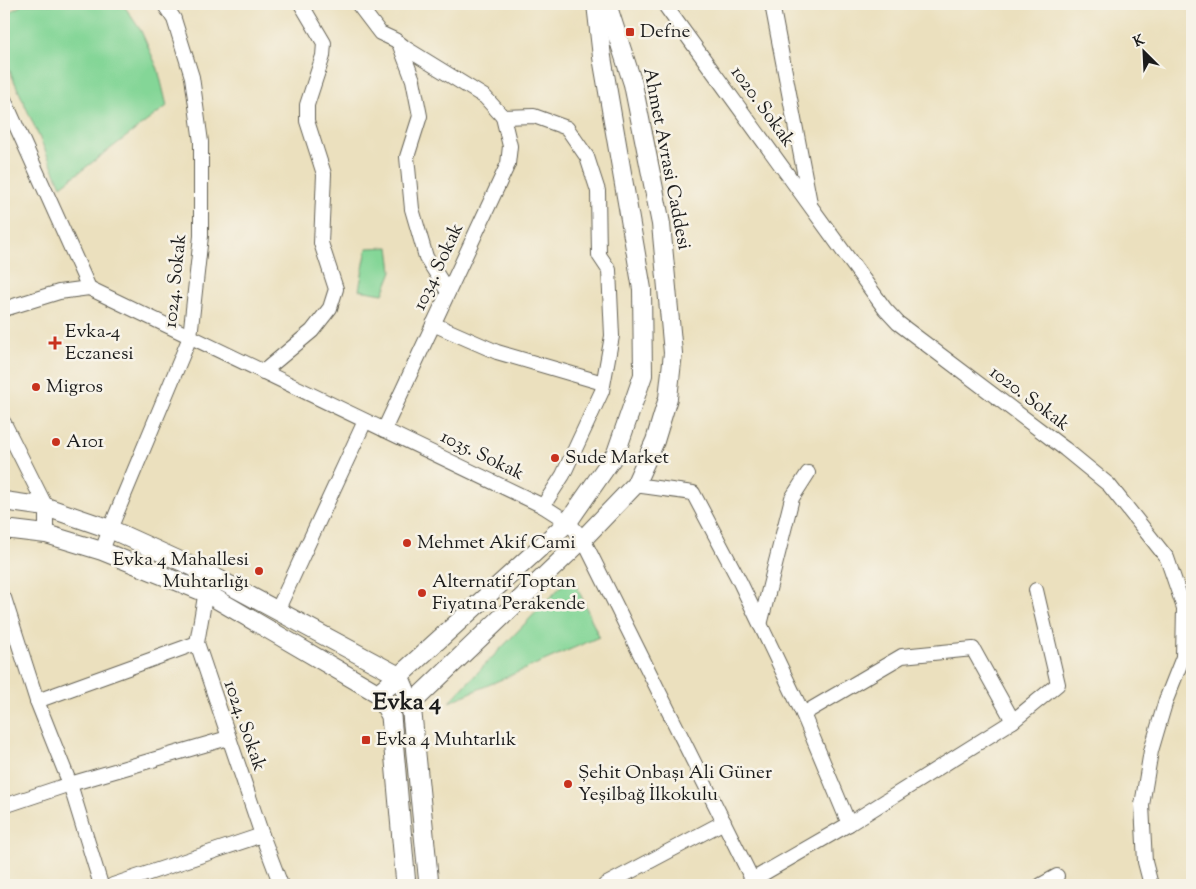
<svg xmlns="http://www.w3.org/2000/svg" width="1196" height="889" viewBox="0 0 1196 889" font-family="'Sorts Mill Goudy',serif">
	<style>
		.green { fill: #84d697; stroke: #50795a }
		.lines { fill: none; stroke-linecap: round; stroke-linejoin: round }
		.minor-casing { stroke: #646155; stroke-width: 16 }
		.tertiary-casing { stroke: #646155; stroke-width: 20 }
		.secondary-casing { stroke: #646155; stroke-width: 21 }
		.minor { stroke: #fff; stroke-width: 14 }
		.tertiary { stroke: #fff; stroke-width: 18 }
		.secondary { stroke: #fff; stroke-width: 19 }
		.poi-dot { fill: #c8321e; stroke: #f7f3e8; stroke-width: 2 }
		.labels { text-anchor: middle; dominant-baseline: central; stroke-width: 5; stroke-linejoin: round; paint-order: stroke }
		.poi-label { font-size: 19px; fill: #1c1c1c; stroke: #f7f3e8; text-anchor: start }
		.street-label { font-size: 19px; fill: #1c1c1c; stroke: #f7f3e8 }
		.district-label { font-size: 24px; font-weight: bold; fill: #1c1c1c; stroke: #f7f3e8 }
	</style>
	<rect width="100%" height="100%" fill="#f7f3e8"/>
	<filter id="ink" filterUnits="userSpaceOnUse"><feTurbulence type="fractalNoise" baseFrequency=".02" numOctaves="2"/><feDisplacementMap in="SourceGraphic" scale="10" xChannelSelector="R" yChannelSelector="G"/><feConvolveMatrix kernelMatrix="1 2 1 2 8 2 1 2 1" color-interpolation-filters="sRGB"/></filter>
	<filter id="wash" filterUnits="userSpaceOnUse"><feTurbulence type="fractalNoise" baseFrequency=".0096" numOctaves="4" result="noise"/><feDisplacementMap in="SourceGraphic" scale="20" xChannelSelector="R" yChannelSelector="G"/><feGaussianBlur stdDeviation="1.12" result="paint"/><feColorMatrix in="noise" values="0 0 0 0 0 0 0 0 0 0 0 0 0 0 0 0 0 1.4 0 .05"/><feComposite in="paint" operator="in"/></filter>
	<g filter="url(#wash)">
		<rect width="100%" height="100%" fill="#ebe0be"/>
		<!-- green -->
		<g class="green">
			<path d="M24 4H123L141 31 158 69 167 106 61 186 4 58V15Z"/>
			<path d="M389 247 392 271 383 294 359 290 367 248Z"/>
			<path d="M572 575 599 637 449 702Z"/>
		</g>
	</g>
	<g filter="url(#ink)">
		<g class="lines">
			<defs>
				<g id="minor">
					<path d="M358 4 380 33 395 40 407 49 485 97 503 117 534 116 567 128 587 157 598 191 599 255 609 270 612 336 602 391 563 475 543 506"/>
					<path d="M664 4 885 309 898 323 1065 449 1109 485 1167 558 1184 608 1183 657 1166 700 1151 751 1142 805 1145 862 1151 885"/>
					<path d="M772 4 810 203"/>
					<path d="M399 43 413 80 420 116 407 157 412 209 426 257 448 292"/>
					<path d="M4 99 89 288"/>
					<path d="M4 309 59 292 89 288 543 506 568 522 583 539 755 885"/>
					<path d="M433 324 497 352 603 383"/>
					<path d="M263 372 312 331 330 308 336 289 321 243 324 174 307 121V105L323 56 324 43 301 4"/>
					<path d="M4 423 46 507V534"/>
					<path d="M384 430 508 164 510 146 503 117"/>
					<path d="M635 485 693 493 740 582 803 714 849 824"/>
					<path d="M102 551 110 529 190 337 201 236V142L192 77 174 19 164 4"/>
					<path d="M207 585 197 643 262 835 281 885"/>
					<path d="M4 598 37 701 70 784 101 885"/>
					<path d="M277 611 365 421"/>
					<path d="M760 625 792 498 808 473"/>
					<path d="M37 701 197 643"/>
					<path d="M803 714 902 656 973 649 1013 721"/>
					<path d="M4 806 70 784 228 738"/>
					<path d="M752 880 849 824 1013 721 1058 684 1036 590"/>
					<path d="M113 885 262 835"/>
					<path d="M605 885 724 822"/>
					<path d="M1041 885 1057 876"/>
				</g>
				<g id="tertiary">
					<path d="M4 501 46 507 110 529 209 574 399 676 568 522 616 453 643 375 642 289 602 57 596 4"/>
					<path d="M4 529 46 534 102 551 206 593 379 694"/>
					<path d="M411 704 583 539 635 485 655 441 668 398 673 353 661 224 633 84 607 4"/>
				</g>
				<path id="secondary" d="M406 885 391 716 379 694 399 676 411 704 429 885"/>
			</defs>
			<!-- minor casing -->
			<use href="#minor" class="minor-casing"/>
			<!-- tertiary casing -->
			<use href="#tertiary" class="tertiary-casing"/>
			<!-- secondary casing -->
			<use href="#secondary" class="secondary-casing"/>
			<!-- minor -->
			<use href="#minor" class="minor"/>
			<!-- tertiary -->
			<use href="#tertiary" class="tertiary"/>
			<!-- secondary -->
			<use href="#secondary" class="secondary"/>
		</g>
	</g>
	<!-- markers -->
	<g class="poi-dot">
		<rect x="625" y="27" width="10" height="10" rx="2.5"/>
		<path d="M52.5 335.5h5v5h5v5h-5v5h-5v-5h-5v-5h5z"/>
		<circle cx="36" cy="387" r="5"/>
		<circle cx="56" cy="442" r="5"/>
		<circle cx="555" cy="458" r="5"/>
		<circle cx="407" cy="543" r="5"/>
		<circle cx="259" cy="571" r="5"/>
		<circle cx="422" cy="593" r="5"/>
		<rect x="361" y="735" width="10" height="10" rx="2.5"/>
		<circle cx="568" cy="784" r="5"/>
	</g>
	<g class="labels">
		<!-- poi labels -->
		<g class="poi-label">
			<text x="640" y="32">Defne</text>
			<text x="65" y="332">Evka-4<tspan x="65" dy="22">Eczanesi</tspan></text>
			<text x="46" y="387">Migros</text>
			<text x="66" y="442">A101</text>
			<text x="565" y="458">Sude Market</text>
			<text x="417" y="543">Mehmet Akif Cami</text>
			<text x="249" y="560" text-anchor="end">Evka 4 Mahallesi<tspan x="249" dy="22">Muhtarlığı</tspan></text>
			<text x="432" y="582">Alternatif Toptan<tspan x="432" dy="22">Fiyatına Perakende</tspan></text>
			<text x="376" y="740">Evka 4 Muhtarlık</text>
			<text x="578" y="773">Şehit Onbaşı Ali Güner<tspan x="578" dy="22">Yeşilbağ İlkokulu</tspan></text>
		</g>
		<!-- street labels -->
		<g class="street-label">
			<text transform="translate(762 107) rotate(54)">1020. Sokak</text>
			<text transform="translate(666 159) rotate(79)">Ahmet Avrasi Caddesi</text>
			<text transform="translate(439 267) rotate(-65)">1034. Sokak</text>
			<text transform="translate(176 281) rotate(-84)">1024. Sokak</text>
			<text transform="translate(1029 399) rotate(37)">1020. Sokak</text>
			<text transform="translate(482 456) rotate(26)">1035. Sokak</text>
			<text transform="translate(244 726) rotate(71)">1024. Sokak</text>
		</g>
		<!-- district labels -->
		<g class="district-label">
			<text x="407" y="703">Evka 4</text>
		</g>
	</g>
	<!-- margin -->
	<rect width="1196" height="889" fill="none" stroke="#f7f3e8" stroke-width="20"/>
	<!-- north arrow -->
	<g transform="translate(1144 52) rotate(336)" stroke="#f7f3e8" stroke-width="4" paint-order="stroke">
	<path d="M0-4L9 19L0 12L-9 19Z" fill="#1c1c1c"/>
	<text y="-8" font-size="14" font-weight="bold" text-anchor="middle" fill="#1c1c1c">K</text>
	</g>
</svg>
